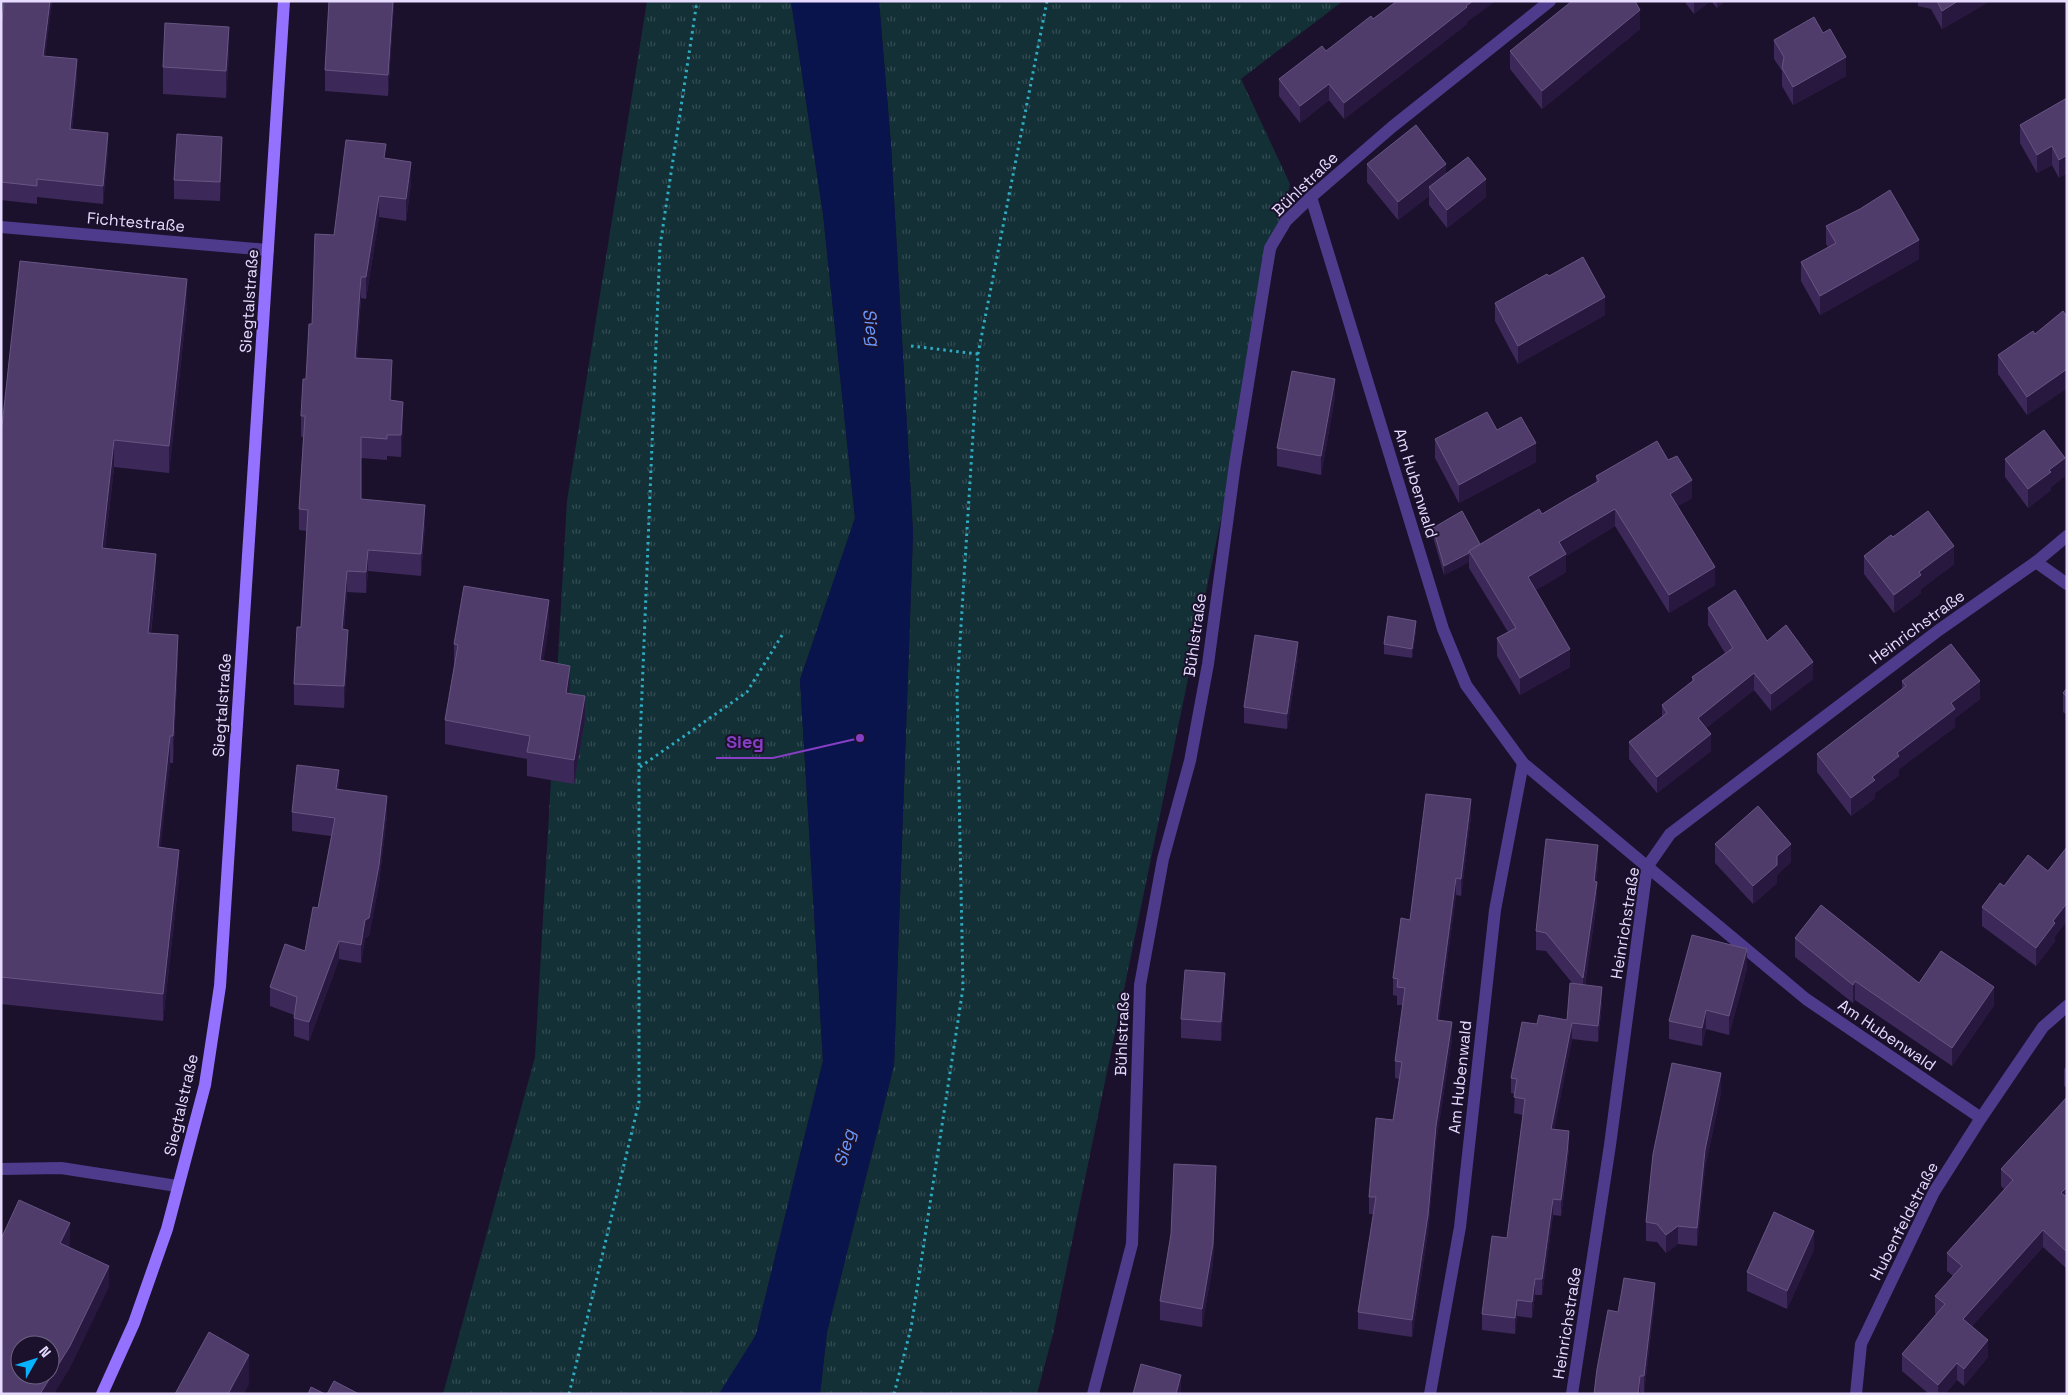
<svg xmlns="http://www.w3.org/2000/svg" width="2068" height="1395" viewBox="0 0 2068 1395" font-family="'Space Grotesk',sans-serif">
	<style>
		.grass { fill: url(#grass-tufts) }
		.water { fill: #0a144c }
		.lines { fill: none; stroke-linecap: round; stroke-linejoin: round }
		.path { stroke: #2eabc1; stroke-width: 3; stroke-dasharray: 2.5 4; stroke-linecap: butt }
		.service { stroke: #4f3b8c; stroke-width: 12 }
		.minor { stroke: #4f3b8c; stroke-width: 12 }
		.secondary { stroke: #9472ff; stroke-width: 12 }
		.wall { fill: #3d2959 }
		.shaded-wall { fill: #281840 }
		.building { fill: #4f3c6b; stroke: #675582; fill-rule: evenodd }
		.labels { text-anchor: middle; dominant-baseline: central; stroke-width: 4; stroke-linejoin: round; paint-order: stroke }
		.street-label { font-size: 16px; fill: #e7dbff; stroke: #1b112c }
		.water-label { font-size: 18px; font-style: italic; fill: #699aff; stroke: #1b112c }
		.leader { fill: none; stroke: #863ec5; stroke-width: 2 }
		.callout-dot { fill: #863ec5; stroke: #1b112c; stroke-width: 2 }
		.callout-label { font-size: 18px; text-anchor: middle; font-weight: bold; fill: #863ec5; stroke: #1b112c; stroke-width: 4; stroke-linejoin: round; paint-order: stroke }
	</style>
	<defs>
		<pattern id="grass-tufts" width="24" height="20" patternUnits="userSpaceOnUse" patternTransform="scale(1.25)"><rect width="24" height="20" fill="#133036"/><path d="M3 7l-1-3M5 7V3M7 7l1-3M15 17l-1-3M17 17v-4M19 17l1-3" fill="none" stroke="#354d54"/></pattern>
	</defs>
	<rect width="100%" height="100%" fill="#1b112c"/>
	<!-- grass -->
	<g class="grass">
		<path d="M647 1H791L823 214 855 518 800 680 823 1061 756 1335 719 1394H443L535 1057 567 501Z"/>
		<path d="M879 1H1343L1241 79 1290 184 1053 1334 1037 1394H820L827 1332 894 1065 913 533 891 145Z"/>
	</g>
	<!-- water -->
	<path class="water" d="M791 1H879L891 145 913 533 894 1065 827 1332 820 1394H719L756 1335 823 1061 800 680 855 518 823 214Z"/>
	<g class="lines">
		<!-- path -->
		<g class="path">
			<path d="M911 346 978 354"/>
			<path d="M640 767 747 692 784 632"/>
			<path d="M569 1394 639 1102V767L660 246 697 1"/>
			<path d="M894 1394 911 1328 963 988 957 690 978 354 1047 1"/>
		</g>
		<!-- service -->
		<path class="service" d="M1 1169 61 1168 177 1186"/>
		<!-- minor -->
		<g class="minor">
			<path d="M1311 197 1443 629 1466 685 1523 763 1806 999 1981 1118"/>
			<path d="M1 227 268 250"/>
			<path d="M2036 562 2067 584"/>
			<path d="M1093 1394 1132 1244 1140 985 1163 859 1190 761 1208 664 1235 464 1270 248 1286 221 1311 197 1392 127 1550 1"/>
			<path d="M1430 1394 1460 1227 1495 910 1523 763"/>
			<path d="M1572 1394 1610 1145 1647 867 1670 834 1939 630 2036 562 2067 536"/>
			<path d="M1856 1394 1861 1344 1934 1192 1981 1118 2043 1027 2067 1006"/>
		</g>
		<!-- secondary -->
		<path class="secondary" d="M102 1394 134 1323 167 1229 205 1085 220 986 284 1"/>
	</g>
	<!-- wall -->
	<g class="wall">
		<path d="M4 1H52L45 56 77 78 72 130 108 151 103 204 37 197V204L1 200V31Z"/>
		<path d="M394 1 388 96 325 91V70Z"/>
		<path d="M1684 1H1710L1694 14Z"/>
		<path d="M1711 1H1726L1717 8Z"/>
		<path d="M1918 1H1990L1942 29 1931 9 1918 6Z"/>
		<path d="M1373 19 1467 22V24L1344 119 1329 100 1300 123 1279 96V79L1326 51Z"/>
		<path d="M1640 29 1542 109 1510 69V51Z"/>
		<path d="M1774 40 1846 76 1793 105 1782 86V71L1774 59Z"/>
		<path d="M229 54 226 98 163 94V67Z"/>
		<path d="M2067 98 2059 178 2052 165 2037 173 2020 143V125Z"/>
		<path d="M222 155 220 201 174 199V180Z"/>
		<path d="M386 158 411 183 406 221 379 217 366 299 361 298 357 358 392 382 391 401 403 423 401 457 387 456V460L361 458V499L425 526 421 576 368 571 366 593 347 592 344 630 348 651 344 708 294 705V684L301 627 307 531 299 530V509L303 437H301V416L306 379 312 324 334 235Z"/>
		<path d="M1367 164 1446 174 1486 197 1447 228 1429 205V196L1398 220 1367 182Z"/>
		<path d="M1826 226 1919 259 1820 315 1801 281V262L1828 247 1826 244Z"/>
		<path d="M1549 276 1605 315 1518 364 1495 321V303Z"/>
		<path d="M187 306 169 473 114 467 105 548 156 581 151 634 178 661 173 763H170L160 847 179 877 163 1021 1 1004V426H2Z"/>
		<path d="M2067 317V388L2027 415 1998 374V355L2035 334Z"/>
		<path d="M1335 397 1321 475 1277 466V448Z"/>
		<path d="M1497 430 1536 462 1459 503 1435 458V439Z"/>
		<path d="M2005 459 2065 476 2051 487V490L2028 508 2005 477Z"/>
		<path d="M1668 460 1692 498 1678 506 1715 585 1669 613 1615 526 1566 556V572L1536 590 1570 667 1520 695 1497 656V638L1508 632 1469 568V562L1444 575 1433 537V528L1480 544 1542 514 1596 482V476Z"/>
		<path d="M1893 537 1954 564 1921 589V593L1894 613 1864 574V556Z"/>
		<path d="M1708 608 1767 641 1813 679 1771 711 1754 690 1706 728 1711 751 1657 793 1629 759V742L1662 717V705L1692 681V677L1725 653 1708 625Z"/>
		<path d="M549 624 543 661 570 690V693L585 720 574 784 527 776V759L445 744V720L454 667V644Z"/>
		<path d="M1416 630 1412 658 1384 654V644Z"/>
		<path d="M1298 658 1287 729 1244 723V707Z"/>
		<path d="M1902 681 1980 699 1955 718V727L1899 769V775L1875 793V798L1851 816 1817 772V754L1902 689Z"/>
		<path d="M2067 688V715L2063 712V693Z"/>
		<path d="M339 789 387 814 379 883 369 936 365 938 361 963 339 959 309 1041 294 1036V1015L270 1006V987L305 951 318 908 331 836 292 831V812Z"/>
		<path d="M1471 816 1461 896 1456 895 1439 1020 1452 1039 1436 1143 1428 1232 1412 1337 1358 1329V1312L1374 1214H1369V1197L1393 1120 1399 1079 1395 1078V1061L1403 1005H1397V996L1393 995V978L1410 920Z"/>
		<path d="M1715 844 1791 862 1777 875V883L1753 904 1715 863Z"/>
		<path d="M1598 864 1596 882 1597 901 1585 985 1602 1003 1598 1042 1572 1039 1554 1129 1569 1147 1567 1169 1561 1216 1553 1215 1542 1295H1535L1532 1318 1517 1316 1515 1334 1482 1330V1314L1507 1238 1523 1115 1514 1113 1515 1094 1511 1093V1078L1537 1024 1567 1020 1573 984 1546 951 1536 950V931Z"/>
		<path d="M2048 871 2055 941 2036 966 1982 926V907L2004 886Z"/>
		<path d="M1795 938 1919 983 1994 1005 1952 1066 1855 1000 1853 1003 1795 957Z"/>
		<path d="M1747 968 1729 1035 1706 1029 1702 1046 1669 1039V1021Z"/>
		<path d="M1225 991 1221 1041 1181 1038V1019Z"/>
		<path d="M2067 1066V1088L2064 1086V1069Z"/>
		<path d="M1721 1092 1705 1168 1697 1246 1678 1244 1666 1253 1657 1242 1646 1241V1222Z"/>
		<path d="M2067 1097V1269L2043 1247 1972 1326 1988 1357 1964 1386 1957 1380 1945 1394H1929L1902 1371V1354L1936 1314 1935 1313V1296L1953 1276 1947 1271V1253L2004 1189 2001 1186V1169Z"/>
		<path d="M1216 1185 1213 1263 1202 1327 1160 1320V1301Z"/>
		<path d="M1814 1249 1787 1309 1747 1291V1272Z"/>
		<path d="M1655 1299 1644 1393 1640 1392 1618 1312Z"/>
	</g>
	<!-- shaded-wall -->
	<g class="shaded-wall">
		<path d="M50 1H52L43 74V56Z"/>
		<path d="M393 1H394L388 96V75Z"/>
		<path d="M1473 1H1496L1467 22V24L1344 119V103Z"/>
		<path d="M1694 1H1710L1694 14Z"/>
		<path d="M1717 1H1726L1717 8Z"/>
		<path d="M1958 1H1990L1942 29V11Z"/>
		<path d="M1640 10V29L1542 109V91Z"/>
		<path d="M229 27V54L226 98V71Z"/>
		<path d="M1846 57V76L1793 105V87Z"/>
		<path d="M77 59V78L70 148V129Z"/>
		<path d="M1329 84V100L1300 123V106Z"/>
		<path d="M108 133V151L103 204V186Z"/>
		<path d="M222 137V155L220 201V182Z"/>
		<path d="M2052 146V165L2037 173V155Z"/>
		<path d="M2067 155V174L2059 178V160Z"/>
		<path d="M411 162V183L406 221V199Z"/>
		<path d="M1446 164V182L1429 187V196L1398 220V202Z"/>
		<path d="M1486 179V197L1447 228V210Z"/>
		<path d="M379 196V217L366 299V277Z"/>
		<path d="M1919 240V259L1820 315V296Z"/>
		<path d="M361 277V298L355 379V358Z"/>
		<path d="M187 279V306L169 473V446Z"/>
		<path d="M1605 297V315L1518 364V346Z"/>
		<path d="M392 360V382L390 422V400Z"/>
		<path d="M2067 369V388L2027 415V397Z"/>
		<path d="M1335 379V397L1321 475V456Z"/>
		<path d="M403 402V423L401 457V435Z"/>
		<path d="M114 440V467L102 575V548Z"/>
		<path d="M1536 443V462L1459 503V485Z"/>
		<path d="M2065 458V476L2051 487V490L2028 508V489L2049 470Z"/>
		<path d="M1692 480V498L1670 511V494Z"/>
		<path d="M425 505V526L421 576V554Z"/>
		<path d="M1615 509V526L1566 556V572L1528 595V577L1559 542Z"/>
		<path d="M1954 546V564L1921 589V593L1894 613V595L1919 572Z"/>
		<path d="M368 550V571L366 593V572Z"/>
		<path d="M1469 553V562L1444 575V566Z"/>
		<path d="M156 554V581L148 660V633Z"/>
		<path d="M1715 567V585L1669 613V595Z"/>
		<path d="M347 571V592L342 651V629Z"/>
		<path d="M549 600V624L540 684V660Z"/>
		<path d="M1416 621V630L1412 658V649Z"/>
		<path d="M348 630V651L344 708V686Z"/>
		<path d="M178 635V661L173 763V736Z"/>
		<path d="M1298 642V658L1287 729V714Z"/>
		<path d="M1570 649V667L1520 695V678Z"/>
		<path d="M1813 662V679L1771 711V694Z"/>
		<path d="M570 666V690L566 717V693Z"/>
		<path d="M1754 673V690L1698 735V718Z"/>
		<path d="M1980 681V699L1955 718V727L1899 769V775L1875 793V798L1851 816V798L1897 753 1951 703Z"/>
		<path d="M585 696V720L574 784V760Z"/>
		<path d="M1711 734V751L1657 793V777Z"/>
		<path d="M170 736V763L158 873V847Z"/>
		<path d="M339 770V788L336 807V789Z"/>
		<path d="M387 796V814L379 883 369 936 365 938 361 963V945Z"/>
		<path d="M1471 799V816L1461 896V879Z"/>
		<path d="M1791 844V862L1777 875V883L1753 904V886L1777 856Z"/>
		<path d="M1598 845V864L1594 900V881Z"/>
		<path d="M179 850V877L163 1021V994Z"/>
		<path d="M1456 878V895L1437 1037V1020Z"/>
		<path d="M1597 882V901L1583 996V978Z"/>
		<path d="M2067 903V921L2055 937V941L2036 966V948L2053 921Z"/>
		<path d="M339 941V959L309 1041V1022Z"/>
		<path d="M1747 949V968L1729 1035V1016Z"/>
		<path d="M1225 973V991L1221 1041V1022Z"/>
		<path d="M1855 981V1000L1853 1003V985Z"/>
		<path d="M1602 987V1003L1598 1042V1026Z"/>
		<path d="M1994 987V1005L1952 1066V1048Z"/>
		<path d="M1706 1010V1029L1702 1046V1028Z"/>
		<path d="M1452 1022V1039L1436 1143 1428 1232 1412 1337V1320L1436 1126Z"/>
		<path d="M1572 1023V1039L1551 1145V1129Z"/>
		<path d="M1721 1073V1092L1705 1168 1697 1246V1228L1705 1150Z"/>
		<path d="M1569 1131V1147L1561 1216V1200Z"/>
		<path d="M1216 1166 1213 1263 1202 1327V1309Z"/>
		<path d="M2067 1187V1204L2061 1193Z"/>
		<path d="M1553 1199V1215L1542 1295V1279Z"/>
		<path d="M70 1223V1244L60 1264V1243Z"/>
		<path d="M1678 1226V1244L1666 1253V1235Z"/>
		<path d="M2043 1230V1247L1963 1336V1319Z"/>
		<path d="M1814 1231V1249L1787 1309V1291Z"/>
		<path d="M109 1266V1287L70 1368 54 1394H40Z"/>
		<path d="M1535 1279V1295L1532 1318V1302Z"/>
		<path d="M1655 1283V1299L1644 1393V1376Z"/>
		<path d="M1517 1300V1316L1515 1334V1318Z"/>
		<path d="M1988 1340V1357L1964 1386V1369Z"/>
		<path d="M249 1355V1384L244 1394H228Z"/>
		<path d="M1957 1363V1380L1945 1394H1938V1385Z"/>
		<path d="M1181 1375V1394H1176Z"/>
		<path d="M1640 1376V1394H1638Z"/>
	</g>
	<!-- building -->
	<g class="building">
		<path d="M4 1H50L43 56 77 59 70 129 108 133 103 186 37 179V186L1 182V31Z"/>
		<path d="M329 1H393L388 75 325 70Z"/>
		<path d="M1397 1H1473L1466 6 1467 7 1344 103 1329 84 1300 106 1279 79 1322 46 1326 51 1371 16 1373 19Z"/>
		<path d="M1572 1H1635L1640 10 1542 91 1510 51Z"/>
		<path d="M1937 1H1958L1942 11Z"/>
		<path d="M1814 17 1823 33 1830 29 1846 57 1793 87 1782 68 1784 57 1774 40Z"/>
		<path d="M165 23 229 27 226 71 163 67Z"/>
		<path d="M2067 98V155L2059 160 2052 146 2037 155 2020 125Z"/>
		<path d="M1416 125 1446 164 1398 202 1367 164Z"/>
		<path d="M177 134 222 137 220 182 174 180Z"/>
		<path d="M346 140 386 144 384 158 411 162 406 199 379 196 366 277H361L355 358 392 360 390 400 403 402 401 435H387V439L361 437V499L425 505 421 554 368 550 366 572 347 571 342 629 348 630 344 686 294 684 297 627H301L308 510 299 509 305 416H301L303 379H306L309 324H312L315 234 334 235Z"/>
		<path d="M1468 157 1486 179 1447 210 1429 187Z"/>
		<path d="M1890 190 1919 240 1820 296 1801 262 1836 243 1826 226 1860 209Z"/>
		<path d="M1583 257 1605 297 1518 346 1495 303 1547 274 1549 276Z"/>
		<path d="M20 261 187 279 169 446 114 440 102 548 156 554 148 633 178 635 173 736H170L158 847 179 850 163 994 1 977V426H2Z"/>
		<path d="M2063 311 2067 317V369L2027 397 1998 355 2033 331 2035 334Z"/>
		<path d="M1292 371 1335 379 1321 456 1277 448Z"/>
		<path d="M1487 412 1497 430 1521 417 1536 443 1459 485 1435 439Z"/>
		<path d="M2044 430 2065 458 2049 470 2051 472 2028 489 2005 459Z"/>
		<path d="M1657 441 1668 460 1677 456 1692 480 1670 494 1715 567 1669 595 1615 509 1559 542 1566 554 1528 577 1570 649 1520 678 1497 638 1516 628 1469 551 1539 509 1542 514 1569 498 1599 481 1596 476Z"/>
		<path d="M1462 511 1480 544 1469 551V553L1444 566 1433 528Z"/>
		<path d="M1928 511 1954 546 1919 572 1921 575 1894 595 1864 556 1891 535 1893 537Z"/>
		<path d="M464 586 549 600 540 660 570 666 566 693 585 696 574 760 527 752 530 736 445 720 458 645 454 644Z"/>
		<path d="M1735 590 1767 641 1786 625 1813 662 1771 694 1754 673 1698 718 1711 734 1657 777 1629 742 1667 713 1662 705 1694 680 1692 677 1733 648 1708 608Z"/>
		<path d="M1388 616 1416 621 1412 649 1384 644Z"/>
		<path d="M1255 635 1298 642 1287 714 1244 707Z"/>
		<path d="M1951 644 1980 681 1951 703 1955 709 1897 753 1899 756 1872 777 1875 780 1851 798 1817 754 1906 686 1902 681Z"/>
		<path d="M2067 688V697L2063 693Z"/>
		<path d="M297 765 339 770 336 789 387 796 379 865 369 918 365 920 361 945 339 941 309 1022 294 1018 297 997 270 987 285 944 305 951 313 907 318 908 335 818 292 812Z"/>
		<path d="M1426 794 1471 799 1461 879 1456 878 1437 1020 1452 1022 1436 1126 1428 1215 1412 1320 1358 1312 1376 1197H1369L1376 1118 1393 1120 1402 1062 1395 1061 1405 988 1397 987 1398 979 1393 978 1401 918 1410 920Z"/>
		<path d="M1758 806 1791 844 1777 856V865L1753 886 1715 844Z"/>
		<path d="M1546 839 1598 845 1594 881 1597 882 1583 978 1546 933 1536 931Z"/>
		<path d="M2067 847V903L2053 921 2055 923 2036 948 1982 907 2000 883 2004 886 2028 855 2048 871Z"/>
		<path d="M1821 905 1919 983 1941 951 1994 987 1952 1048 1855 981 1853 985 1795 938Z"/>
		<path d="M1692 935 1747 949 1729 1016 1706 1010 1702 1028 1669 1021Z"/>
		<path d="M1185 970 1225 973 1221 1022 1181 1019Z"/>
		<path d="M1570 983 1602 987 1598 1026 1572 1023 1551 1129 1569 1131 1567 1153 1561 1200 1553 1199 1542 1279H1535L1532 1302 1517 1300 1515 1318 1482 1314 1492 1236 1507 1238 1525 1099 1514 1097 1517 1079 1511 1078 1522 1022 1537 1024 1539 1015 1567 1020Z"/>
		<path d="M1672 1063 1721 1073 1705 1150 1697 1228 1678 1226 1666 1235 1657 1224 1646 1222 1653 1154Z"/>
		<path d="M2067 1097V1187L2061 1193 2067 1197V1252L2043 1230 1963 1319 1988 1340 1964 1369 1957 1363 1938 1385 1902 1354 1945 1304 1935 1296 1962 1266 1947 1253 2013 1180 2001 1169Z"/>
		<path d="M1174 1164 1216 1166 1213 1244 1202 1309 1160 1301 1171 1234Z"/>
		<path d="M19 1200 70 1223 60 1243 109 1266 70 1346 40 1394H1V1239ZM20 1345H50V1375H20Z"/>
		<path d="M1774 1212 1814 1231 1787 1291 1747 1272Z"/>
		<path d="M1624 1278 1655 1283 1644 1376H1640L1638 1394H1594L1597 1369 1608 1310 1618 1312Z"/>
		<path d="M209 1332 249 1355 228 1394H175Z"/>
		<path d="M1141 1364 1181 1375 1176 1394H1133Z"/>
		<path d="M334 1381 359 1394H327Z"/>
		<path d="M311 1387 325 1394H308Z"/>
	</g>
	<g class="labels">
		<!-- street labels -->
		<g class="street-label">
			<text transform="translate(1305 184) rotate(-44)">Bühlstraße</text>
			<text transform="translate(136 222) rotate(5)">Fichtestraße</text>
			<text transform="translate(249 301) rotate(-86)">Siegtalstraße</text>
			<text transform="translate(1416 483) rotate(73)">Am Hubenwald</text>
			<text transform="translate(1917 627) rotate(-36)">Heinrichstraße</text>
			<text transform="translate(1195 635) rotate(-82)">Bühlstraße</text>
			<text transform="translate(222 705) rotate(-86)">Siegtalstraße</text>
			<text transform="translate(1625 923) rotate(-81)">Heinrichstraße</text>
			<text transform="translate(1122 1034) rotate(-88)">Bühlstraße</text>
			<text transform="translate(1887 1035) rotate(34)">Am Hubenwald</text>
			<text transform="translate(1460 1077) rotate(-84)">Am Hubenwald</text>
			<text transform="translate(181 1105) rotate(-77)">Siegtalstraße</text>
			<text transform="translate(1904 1221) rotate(-63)">Hubenfeldstraße</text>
			<text transform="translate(1567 1323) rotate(-81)">Heinrichstraße</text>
		</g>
		<!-- water labels -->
		<g class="water-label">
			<text transform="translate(872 327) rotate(81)">Sieg</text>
			<text transform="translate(844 1148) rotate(-75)">Sieg</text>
		</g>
	</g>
	<!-- callouts -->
	<path class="leader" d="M860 738L773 758H716"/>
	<circle class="callout-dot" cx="860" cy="738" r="5"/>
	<g class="callout-label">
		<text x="745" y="748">Sieg</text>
	</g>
	<!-- border -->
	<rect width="2068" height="1395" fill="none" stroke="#e7dbff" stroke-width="5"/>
	<!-- north arrow -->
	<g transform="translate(35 1360) rotate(51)"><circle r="24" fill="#1b112c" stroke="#6d6280"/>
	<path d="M0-4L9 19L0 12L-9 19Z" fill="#07b2ff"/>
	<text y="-8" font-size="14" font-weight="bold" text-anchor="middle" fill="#e7dbff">N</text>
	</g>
</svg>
